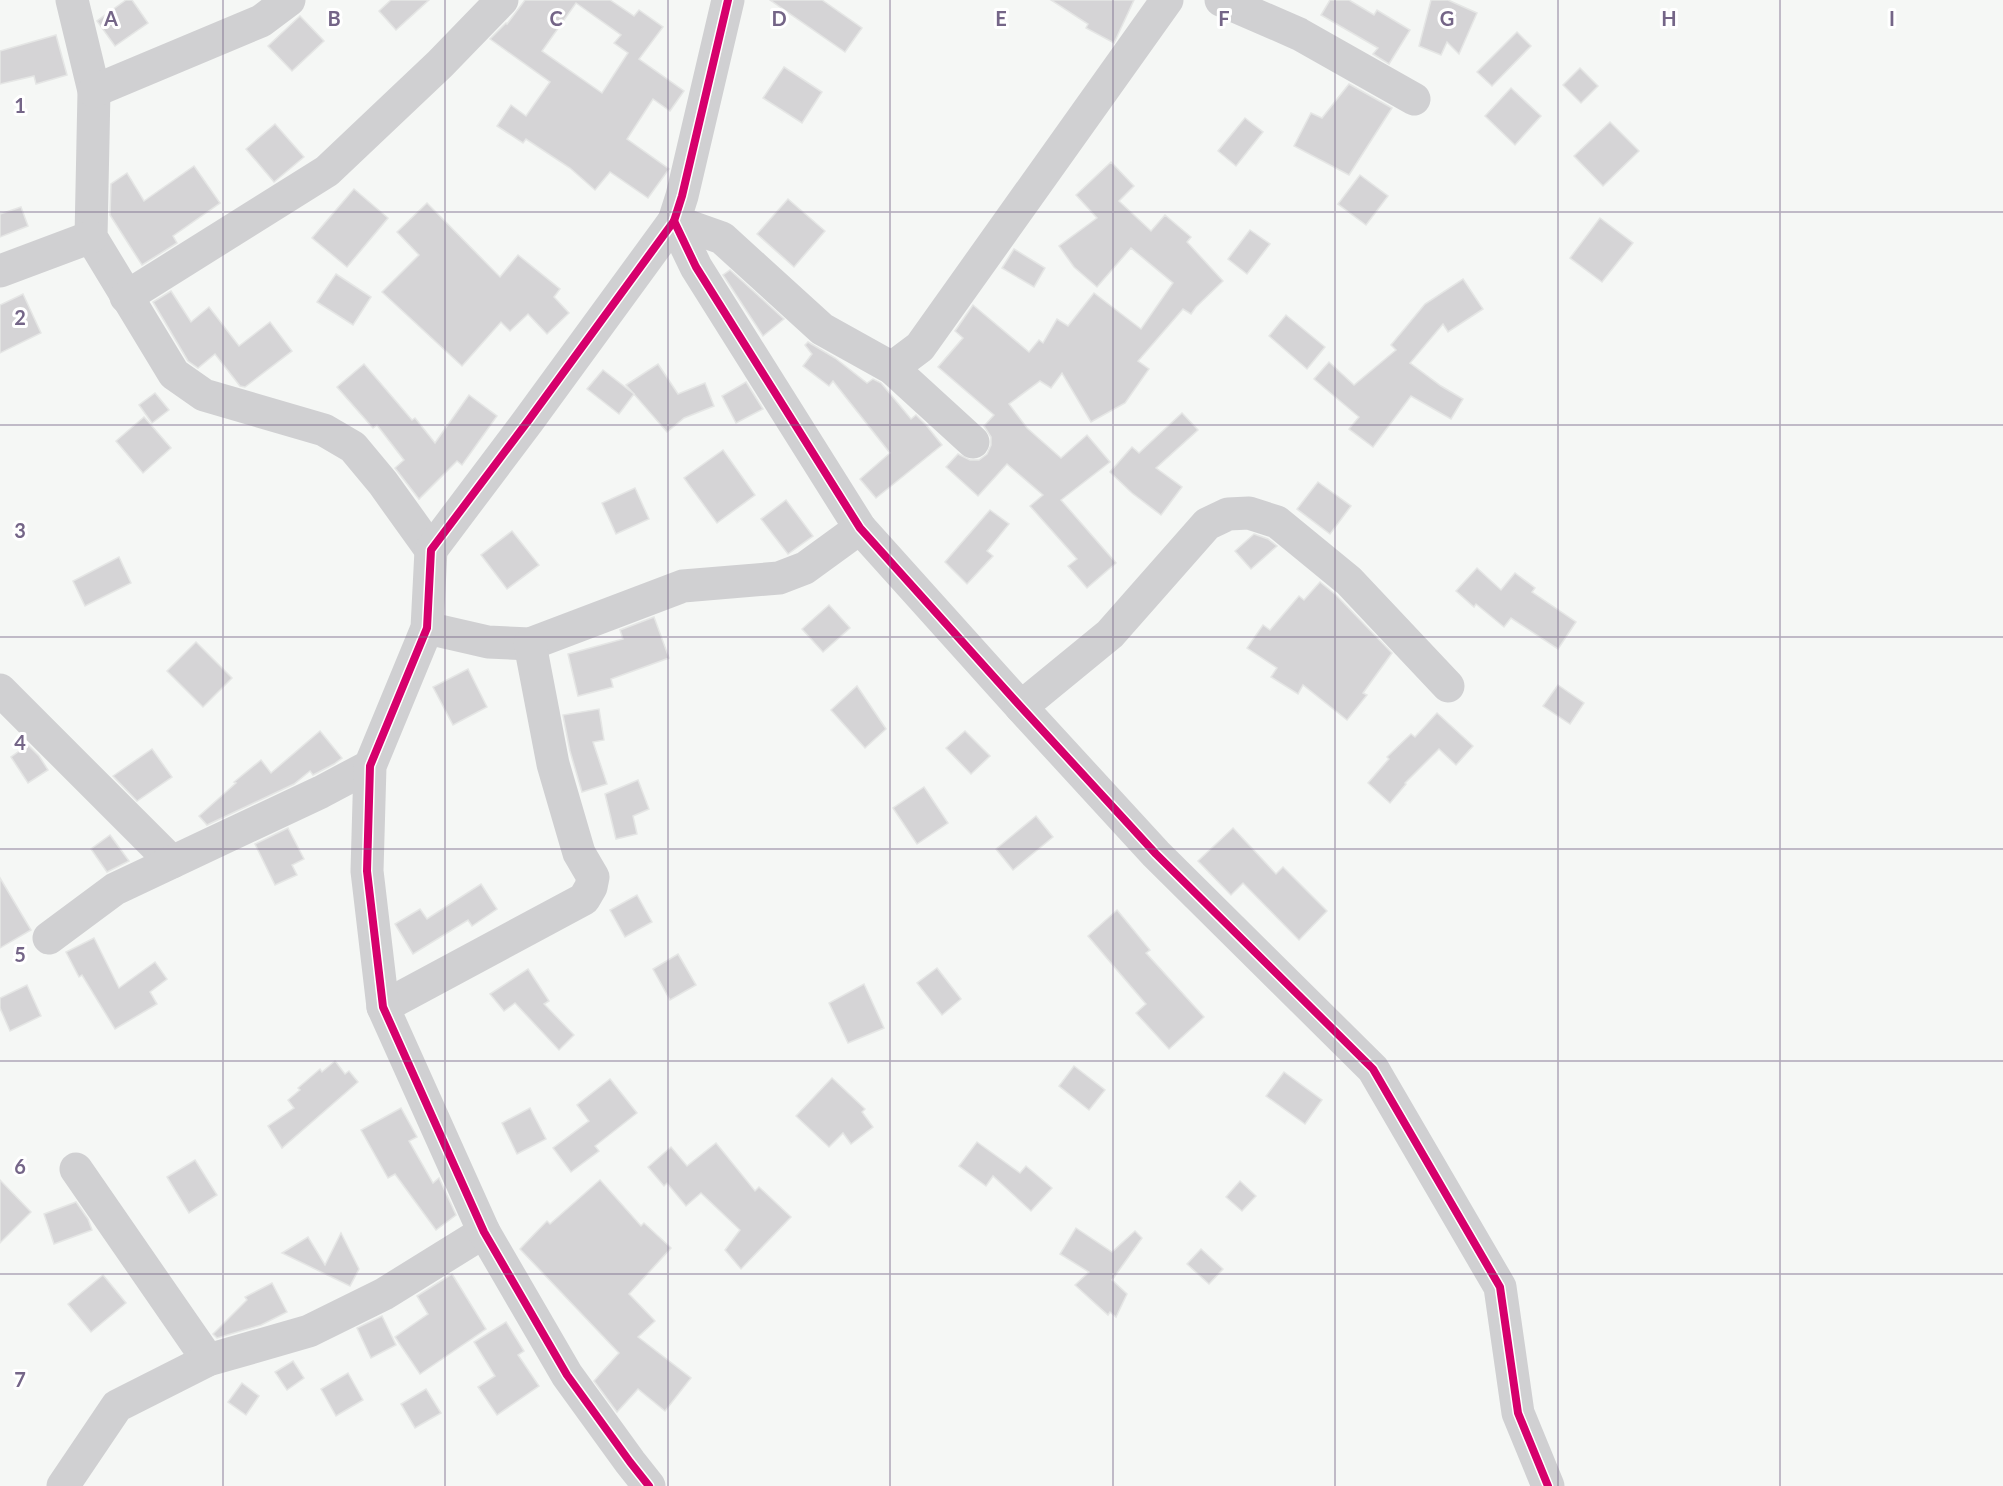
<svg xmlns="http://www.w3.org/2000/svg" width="2003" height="1486" viewBox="0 0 2003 1486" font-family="Lato,sans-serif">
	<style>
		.building { fill: #d5d4d6; stroke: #e5e6e5; stroke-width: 1.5; fill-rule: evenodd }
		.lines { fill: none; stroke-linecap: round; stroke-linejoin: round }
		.minor { stroke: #d0d0d2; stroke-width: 33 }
		.cycleway-casing { stroke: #fff; stroke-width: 11 }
		.cycleway { stroke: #d6006c; stroke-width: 8 }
		.grid { fill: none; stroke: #746587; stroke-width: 1.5; stroke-opacity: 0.55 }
		.grid-label { font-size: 20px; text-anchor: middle; font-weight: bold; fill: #746587; stroke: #fff; stroke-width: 6; stroke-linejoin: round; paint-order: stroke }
	</style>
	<rect width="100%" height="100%" fill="#f5f7f5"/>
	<!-- building -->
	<g class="building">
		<path d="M126 0H132L148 23 115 46 97 21Z"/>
		<path d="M391 0H429L396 30 379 11Z"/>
		<path d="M525 0H610L634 16 639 10 663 27 639 59 684 91 670 111 653 99 627 139 669 169 648 198 610 172 595 190 570 168 526 139 523 143 497 126 511 105 526 116 550 82 490 39 506 23 507 24ZM576 3 621 35 614 43 628 53 602 93 542 51Z"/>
		<path d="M770 0H822L862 28 845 52Z"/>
		<path d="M1051 0H1134L1114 43 1086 28 1088 24Z"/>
		<path d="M1330 0H1349L1374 15 1377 10 1410 30 1389 64 1373 54 1378 48 1321 15Z"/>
		<path d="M1431 0H1448L1477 13 1459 54 1447 42 1441 55 1419 46Z"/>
		<path d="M300 16 324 41 292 71 268 46Z"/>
		<path d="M1517 32 1531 46 1492 86 1477 72Z"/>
		<path d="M56 35 67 75 36 84 34 76 0 84V51Z"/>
		<path d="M784 67 822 92 802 123 763 98Z"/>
		<path d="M1580 68 1598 86 1581 103 1563 85Z"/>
		<path d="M1349 84 1392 108 1349 175 1294 146 1311 113 1322 118Z"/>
		<path d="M1511 88 1541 116 1515 145 1485 116Z"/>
		<path d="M1245 118 1263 132 1236 166 1218 151Z"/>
		<path d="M1610 122 1639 151 1603 186 1574 156Z"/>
		<path d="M275 124 304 157 274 182 246 149Z"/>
		<path d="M1111 162 1134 186 1119 201 1151 231 1165 215 1191 237 1187 242 1223 281 1196 307 1191 314 1183 309 1138 361 1149 369 1125 403 1091 422 1062 373 1051 388 1040 381 1009 404 1027 428 1061 458 1087 435 1110 462 1061 500 1116 563 1087 588 1068 566 1077 559 1030 506 1043 495 1007 464 978 496 946 467 958 454 970 460H979L987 454 991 445V437L984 426 994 415 938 367 963 338 955 331 973 305 1029 352 1039 340 1043 343 1057 319 1068 326 1094 293 1141 329 1173 283 1131 248 1097 287 1074 267 1059 246 1097 218 1076 195Z"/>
		<path d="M194 166 220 203 173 236 177 243 142 265 110 215 111 184 127 173 144 201Z"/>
		<path d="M1360 175 1388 196 1366 225 1338 204Z"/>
		<path d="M354 189 388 218 347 267 312 238Z"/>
		<path d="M788 199 825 231 794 267 757 234Z"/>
		<path d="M427 203 500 277 518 255 560 289 554 297 569 313 547 334 528 314 510 331 501 322 462 366 382 292 419 255 397 232Z"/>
		<path d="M21 207 28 226 0 237V214Z"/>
		<path d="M1600 218 1633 243 1602 282 1570 258Z"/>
		<path d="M1250 230 1270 244 1247 274 1228 259Z"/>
		<path d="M1014 249 1045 268 1034 287 1002 268Z"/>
		<path d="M730 270 784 319 763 336 723 275Z"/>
		<path d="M336 274 371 297 353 325 317 302Z"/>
		<path d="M1463 279 1483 309 1448 332 1443 324 1410 363 1441 386 1463 399 1451 419 1411 396 1373 447 1349 429 1359 417 1314 379 1329 362 1354 385 1396 350 1391 345 1425 304Z"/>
		<path d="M171 291 191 322 209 307 239 346 270 322 292 351 245 387 240 386 215 354 198 368 188 361 153 302Z"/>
		<path d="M23 294 41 333 0 353V305Z"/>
		<path d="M1286 315 1325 347 1307 369 1269 336Z"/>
		<path d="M808 342 835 358 867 383 873 379 881 383 911 419 916 415 926 425 942 445 876 498 860 479 890 453 833 381 829 386 803 366 812 354 805 345Z"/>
		<path d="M364 364 412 420 415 418 435 443 469 395 497 416 462 465 457 461 419 499 395 468 404 460 377 425 373 428 337 387Z"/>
		<path d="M658 364 678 394 705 383 714 406 684 418 667 432 626 385Z"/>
		<path d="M603 370 634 394 619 414 587 389Z"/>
		<path d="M746 382 763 409 736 423 722 396Z"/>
		<path d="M155 393 169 410 152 423 139 405Z"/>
		<path d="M1182 413 1198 430 1156 468 1182 487 1161 515 1132 493 1110 472 1132 447 1139 453Z"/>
		<path d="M144 417 171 448 143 473 116 441Z"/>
		<path d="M723 450 755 495 717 523 684 478Z"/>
		<path d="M1318 482 1351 506 1330 534 1297 509Z"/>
		<path d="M635 488 649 519 616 534 602 503Z"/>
		<path d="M786 500 813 536 788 554 761 519Z"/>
		<path d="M990 510 1009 524 987 551 993 556 967 584 945 562Z"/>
		<path d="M512 531 539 565 507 589 481 555Z"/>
		<path d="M1254 534 1268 539 1277 546 1251 569 1235 551Z"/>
		<path d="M119 557 131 583 85 606 73 581Z"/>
		<path d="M1477 568 1501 590 1515 573 1535 588 1532 592 1576 622 1558 649 1511 618 1504 627 1476 604 1474 607 1456 591Z"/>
		<path d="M1320 582 1336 595 1392 653 1363 693 1367 695 1347 720 1303 685 1298 694 1271 677 1277 668 1247 648 1263 625 1270 630 1299 596 1304 600Z"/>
		<path d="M829 605 850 628 823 652 802 629Z"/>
		<path d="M654 617 669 658 611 679 613 687 578 696 568 654 623 639 620 630Z"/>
		<path d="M196 642 232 678 203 707 167 671Z"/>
		<path d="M468 669 487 707 453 725 433 687Z"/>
		<path d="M1558 685 1584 703 1570 724 1543 706Z"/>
		<path d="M857 686 886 729 865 748 831 710Z"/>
		<path d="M599 709 604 740 593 742 607 784 582 792 570 751 563 715Z"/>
		<path d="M1437 713 1473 746 1456 765 1439 749 1405 783 1406 784 1390 803 1368 783 1389 759 1387 757 1411 734 1415 737Z"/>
		<path d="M320 731 342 758 334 764 313 775 310 771 294 784 207 825 199 816 236 783 234 782 261 760 271 773Z"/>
		<path d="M965 731 990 756 971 774 946 748Z"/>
		<path d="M28 745 39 756 48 770 28 783 11 757Z"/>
		<path d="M152 749 172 777 137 801 113 776Z"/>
		<path d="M638 780 649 809 633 816 637 834 616 839 605 794Z"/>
		<path d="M924 787 948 823 917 844 893 808Z"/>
		<path d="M1036 816 1053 837 1013 870 996 849Z"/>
		<path d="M288 828 304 859 292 865 297 875 275 885 255 844Z"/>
		<path d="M1233 828 1276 874 1283 867 1327 911 1299 940 1243 883 1231 895 1198 861Z"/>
		<path d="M110 835 129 861 107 872 91 849Z"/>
		<path d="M0 878 31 930 0 948Z"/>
		<path d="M481 884 497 909 472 926 468 920 413 954 395 924 420 909 427 919Z"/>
		<path d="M637 895 652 922 625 937 610 910Z"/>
		<path d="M1117 910 1150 950 1146 953 1204 1017 1169 1049 1136 1013 1146 1004 1088 936Z"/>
		<path d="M94 938 119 988 155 962 167 979 150 992 157 1004 115 1029 82 975 79 977 66 952Z"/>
		<path d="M678 954 696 985 670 1000 653 969Z"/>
		<path d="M937 968 961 999 942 1015 917 983Z"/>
		<path d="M528 969 549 1001 544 1004 574 1035 559 1050 515 1003 504 1011 490 994Z"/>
		<path d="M864 984 884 1028 848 1043 829 1003Z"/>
		<path d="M27 985 41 1016 10 1031 0 1008V998Z"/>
		<path d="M335 1061 345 1074 349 1071 358 1082 282 1148 268 1126 294 1108 288 1100 300 1090 298 1088 320 1069 322 1072Z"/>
		<path d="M1074 1066 1105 1090 1089 1110 1059 1086Z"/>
		<path d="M1284 1072 1322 1100 1305 1124 1266 1096Z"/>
		<path d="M832 1078 865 1109 862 1112 873 1127 851 1144 843 1133 829 1147 796 1116Z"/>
		<path d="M610 1079 637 1113 595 1146 599 1151 571 1172 553 1148 589 1121 577 1105Z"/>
		<path d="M401 1108 417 1137 409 1141 433 1183 439 1178 456 1215 436 1230 395 1174 388 1178 361 1130Z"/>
		<path d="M530 1108 546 1139 517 1154 502 1123Z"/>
		<path d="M977 1142 1020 1173 1026 1166 1052 1188 1031 1211 993 1176 986 1186 959 1166Z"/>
		<path d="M716 1143 755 1191 759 1187 791 1217 741 1269 725 1250 740 1230 701 1193 686 1206 667 1183 664 1186 648 1167 671 1147 687 1166Z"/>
		<path d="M195 1160 217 1195 189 1213 167 1177Z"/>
		<path d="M0 1180 31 1212 0 1243Z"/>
		<path d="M600 1180 641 1226 644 1223 671 1248 629 1294 655 1321 638 1337 691 1378 665 1411 638 1389 617 1412 594 1381 619 1353 520 1249 547 1221 550 1224Z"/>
		<path d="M1240 1181 1256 1196 1242 1211 1226 1197Z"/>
		<path d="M76 1202 88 1219 92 1230 54 1244 44 1214Z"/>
		<path d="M1076 1228 1112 1252 1135 1231 1142 1238 1112 1280 1127 1294 1116 1317 1110 1312 1108 1315 1075 1285 1089 1272 1060 1254Z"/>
		<path d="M341 1233 359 1269 350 1286 282 1253 308 1237 325 1265Z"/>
		<path d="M1201 1249 1223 1269 1209 1284 1187 1264Z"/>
		<path d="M452 1274 486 1329 420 1374 395 1337 428 1314 417 1296Z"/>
		<path d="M103 1275 126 1303 91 1332 68 1304Z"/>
		<path d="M272 1283 287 1312 261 1325 217 1338 213 1334 247 1300 245 1297Z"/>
		<path d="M382 1316 396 1345 371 1358 357 1328Z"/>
		<path d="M506 1322 524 1351 518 1355 539 1386 497 1415 478 1387 495 1376 474 1342Z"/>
		<path d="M293 1361 304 1378 287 1390 275 1372Z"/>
		<path d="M348 1373 363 1400 336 1416 321 1389Z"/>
		<path d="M242 1383 259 1396 246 1415 228 1402Z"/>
		<path d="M426 1389 441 1413 415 1428 401 1404Z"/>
	</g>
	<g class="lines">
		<!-- minor -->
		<g class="minor">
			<path d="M72 0 94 91 91 237 174 374 204 395 324 430 353 447 383 483 431 550"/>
			<path d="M1221 0 1299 34 1414 99"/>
			<path d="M94 91 261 21 289 0"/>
			<path d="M674 221 696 267 860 528 1021 707 1156 854 1373 1069 1500 1287 1518 1413 1548 1486"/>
			<path d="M674 221 722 238 822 329 892 368 973 442"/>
			<path d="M0 271 91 237"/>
			<path d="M126 297 327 171 440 64 502 0"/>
			<path d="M892 368 920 347 1167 0"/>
			<path d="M427 628 488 642 530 644 683 586 779 578 805 568 860 528"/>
			<path d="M0 690 172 862"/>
			<path d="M1021 707 1110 634 1207 524 1228 514 1249 513 1277 522 1349 581 1448 686"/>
			<path d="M49 938 115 889 321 792 370 766"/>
			<path d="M383 1007 584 899 591 887 593 877 579 853 553 764 530 644"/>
			<path d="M76 1169 208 1360"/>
			<path d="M63 1486 117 1406 208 1360 309 1331 384 1294 484 1232"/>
			<path d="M649 1486 630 1462 567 1375 484 1232 383 1007 367 871 370 766 427 628 431 550 528 421 674 221 682 196 728 0"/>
		</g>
		<defs>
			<g id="cycleway">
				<path d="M674 221 696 267 860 528 1021 707 1156 854 1373 1069 1500 1287 1518 1413 1548 1486"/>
				<path d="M649 1486 630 1462 567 1375 484 1232 383 1007 367 871 370 766 427 628 431 550 528 421 674 221 682 196 728 0"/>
			</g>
		</defs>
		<!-- cycleway casing -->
		<use href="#cycleway" class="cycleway-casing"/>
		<!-- cycleway -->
		<use href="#cycleway" class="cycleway"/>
	</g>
	<!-- grid -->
	<path class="grid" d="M223 0V1486M445 0V1486M668 0V1486M890 0V1486M1113 0V1486M1335 0V1486M1558 0V1486M1780 0V1486M0 212H2003M0 425H2003M0 637H2003M0 849H2003M0 1061H2003M0 1274H2003"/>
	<g class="grid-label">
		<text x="111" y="26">A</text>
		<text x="334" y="26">B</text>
		<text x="556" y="26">C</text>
		<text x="779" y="26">D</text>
		<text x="1001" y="26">E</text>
		<text x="1224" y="26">F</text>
		<text x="1447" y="26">G</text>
		<text x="1669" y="26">H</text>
		<text x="1892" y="26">I</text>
		<text x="20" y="113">1</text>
		<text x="20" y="325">2</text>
		<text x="20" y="538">3</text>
		<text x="20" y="750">4</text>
		<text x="20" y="962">5</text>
		<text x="20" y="1174">6</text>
		<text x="20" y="1387">7</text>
	</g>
</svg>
